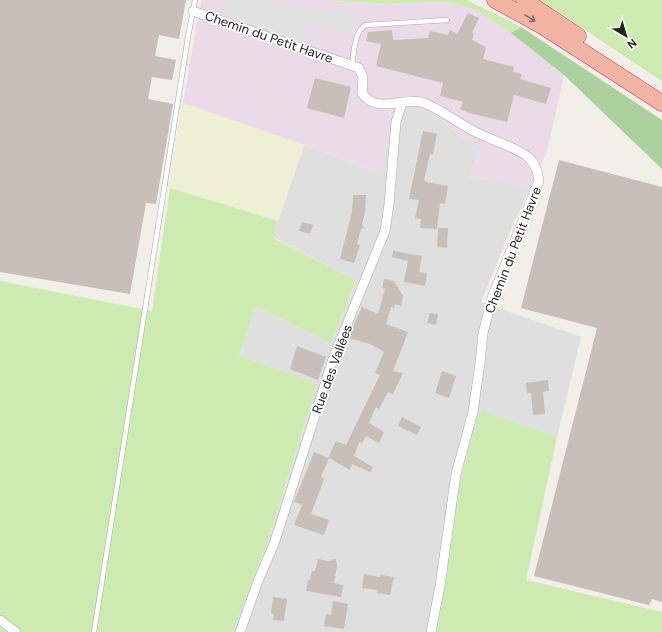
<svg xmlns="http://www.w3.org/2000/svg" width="662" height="632" viewBox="0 0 662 632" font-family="'DM Sans',sans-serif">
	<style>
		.residential { fill: #e0dfdf }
		.industrial { fill: #ebdbe8 }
		.farmland { fill: #eef0d5 }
		.grass { fill: #cdebb0 }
		.forest { fill: #add19e }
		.parking { fill: #e2e2e2 }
		.building { fill: #c7bfb8 }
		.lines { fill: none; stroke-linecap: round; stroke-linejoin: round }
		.service-casing { stroke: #a9a9a9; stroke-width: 5.5 }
		.minor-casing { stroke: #a9a9a9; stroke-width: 10 }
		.trunk-casing { stroke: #dc2a67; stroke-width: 17 }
		.service { stroke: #fff; stroke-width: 4.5 }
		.minor { stroke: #fff; stroke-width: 9 }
		.trunk { stroke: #f2b4a3; stroke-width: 16 }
		.oneway { stroke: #8a6b62 }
		.labels { text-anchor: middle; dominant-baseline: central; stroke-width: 3.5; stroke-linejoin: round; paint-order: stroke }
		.street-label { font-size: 13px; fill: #222; stroke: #fff }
	</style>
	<rect width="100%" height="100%" fill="#f2efe9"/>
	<!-- residential -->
	<path class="residential" d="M414 107 436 115 465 141 481 146 469 177 531 187 511 229 481 302 581 337 557 437 481 411 448 569 437 632H233L269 538 317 385 239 356 256 306 331 343 356 280 273 237 304 145 382 174 390 118Z"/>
	<!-- industrial -->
	<path class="industrial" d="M201 0H323L387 4 446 2 474 9 511 33 564 75 547 152 531 187 469 177 481 146 465 141 436 115 414 107 390 118 383 174 304 145 183 103Z"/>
	<!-- farmland -->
	<path class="farmland" d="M183 103 304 145 278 221 170 188Z"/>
	<!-- grass -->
	<g class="grass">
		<path d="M323 0H467L521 27 511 33 474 9 446 2 387 4Z"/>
		<path d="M540 0H662V81Z"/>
		<path d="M170 188 278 221 273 238 356 280 331 343 256 306 239 356 317 384 269 538 233 632H0V281L152 311Z"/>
		<path d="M481 411 557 437 526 580 662 612V632H437L448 569 462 474Z"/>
	</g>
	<!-- forest -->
	<path class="forest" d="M521 27 662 120V169L564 75 511 33Z"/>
	<!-- parking -->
	<path class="parking" d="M226 0H266L300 7 358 14 353 33 305 26 300 42 222 13Z"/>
	<!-- building -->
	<g class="building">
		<path d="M0 0H186L179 39 159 35 155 56 176 60 172 80 152 77 148 99 173 104 156 204 146 203 130 294 0 272Z"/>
		<path d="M468 13 479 18 472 33 474 34 472 40 486 47 483 59 514 67 513 72 522 74 520 79 551 88 546 104 514 95 507 122 469 113 460 109 463 102 440 96 443 83 376 66 381 44 366 41 368 32 392 30 393 40 428 38 430 31 448 35 450 30 457 34Z"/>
		<path d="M315 78 351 87 344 118 307 108Z"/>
		<path d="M423 131 437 134 433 154H430L424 180 426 182 448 186 445 204 440 203 437 229 420 228 421 219 415 218 419 200 409 199Z"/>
		<path d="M559 160 662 187V602L652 599 649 605 534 576 597 328 521 308Z"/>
		<path d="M353 195H366L365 212 362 224 364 228 361 229 357 244 360 245 354 263 340 259 352 212Z"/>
		<path d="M302 222 313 225 310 234 299 231Z"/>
		<path d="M438 228H448L447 248 437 247Z"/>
		<path d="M393 251 422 256 419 272 427 273 425 286 404 282 408 261 392 257Z"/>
		<path d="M384 279 394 281 403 296 401 306 395 304 394 308 391 307 386 324 408 332 393 371 403 373 393 394 388 392 379 409 376 407 369 423 384 432 379 443 366 436 362 443 359 442 354 456 373 467 370 472 352 464 350 470 329 458 321 477 324 479 311 514 329 520 324 535 294 525 302 505 294 502 314 452 328 458 336 441 346 445 380 375 375 373 384 352 370 344 348 338 362 307 378 314 385 289 382 288Z"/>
		<path d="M430 313 438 314 436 325 427 323Z"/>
		<path d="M297 346 326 357 318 380 290 369Z"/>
		<path d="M442 371 456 376 449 398 435 393Z"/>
		<path d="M548 380 549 391 543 392 545 414 533 415 531 393H527L526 383Z"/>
		<path d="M402 417 421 427 417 435 398 426Z"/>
		<path d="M318 559 328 561 336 559 337 565 334 583 343 585 341 597 306 591 308 580H310L312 571H315Z"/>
		<path d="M364 574 380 577 381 575 394 577 390 595 377 593 378 590 362 588Z"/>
		<path d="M273 597 287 599 284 621 273 620 274 614 271 613Z"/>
		<path d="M333 601 348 604 344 629 324 626 326 614 331 615Z"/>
	</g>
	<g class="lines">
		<defs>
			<g id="service">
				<path d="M352 65C354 53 354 31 366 25L447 20"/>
				<path d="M94 632 188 37 195 0"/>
			</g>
			<g id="minor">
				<path d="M193 11 359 68 363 77 362 93C376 115 404 96 424 103 440 109 455 121 470 129 488 140 511 144 528 157 535 163 538 172 539 181L493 295 483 333 480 363 473 412 456 474 440 586 431 632"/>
				<path d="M0 620 16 632"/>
				<path d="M240 632 258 581 274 544 333 359 385 231 389 204 396 122 402 103"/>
			</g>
			<g id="trunk">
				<path d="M495 0 544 27 662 103"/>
				<path d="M524 0 578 36"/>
			</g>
		</defs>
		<!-- service casing -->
		<use href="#service" class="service-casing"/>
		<!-- minor casing -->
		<use href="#minor" class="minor-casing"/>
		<!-- trunk casing -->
		<use href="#trunk" class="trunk-casing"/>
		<!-- service -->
		<use href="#service" class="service"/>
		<!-- minor -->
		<use href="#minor" class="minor"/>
		<!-- trunk -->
		<use href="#trunk" class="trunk"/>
	</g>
	<!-- one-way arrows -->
	<defs><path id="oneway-shaft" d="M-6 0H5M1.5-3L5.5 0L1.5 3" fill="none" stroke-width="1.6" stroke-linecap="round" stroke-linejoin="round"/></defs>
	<use class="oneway" href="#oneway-shaft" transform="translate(530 18) rotate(31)"/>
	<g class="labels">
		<!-- street labels -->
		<g class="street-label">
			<text transform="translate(269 37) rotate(19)">Chemin du Petit Havre</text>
			<text transform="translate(513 250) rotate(-69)">Chemin du Petit Havre</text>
			<text transform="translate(332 369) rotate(-70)">Rue des Vallées</text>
		</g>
	</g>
	<!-- north arrow -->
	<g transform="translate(626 36) rotate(142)" stroke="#ffffff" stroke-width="3" paint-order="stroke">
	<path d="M0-3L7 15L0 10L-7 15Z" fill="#222222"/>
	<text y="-6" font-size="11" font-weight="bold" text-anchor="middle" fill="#222222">N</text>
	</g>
</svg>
